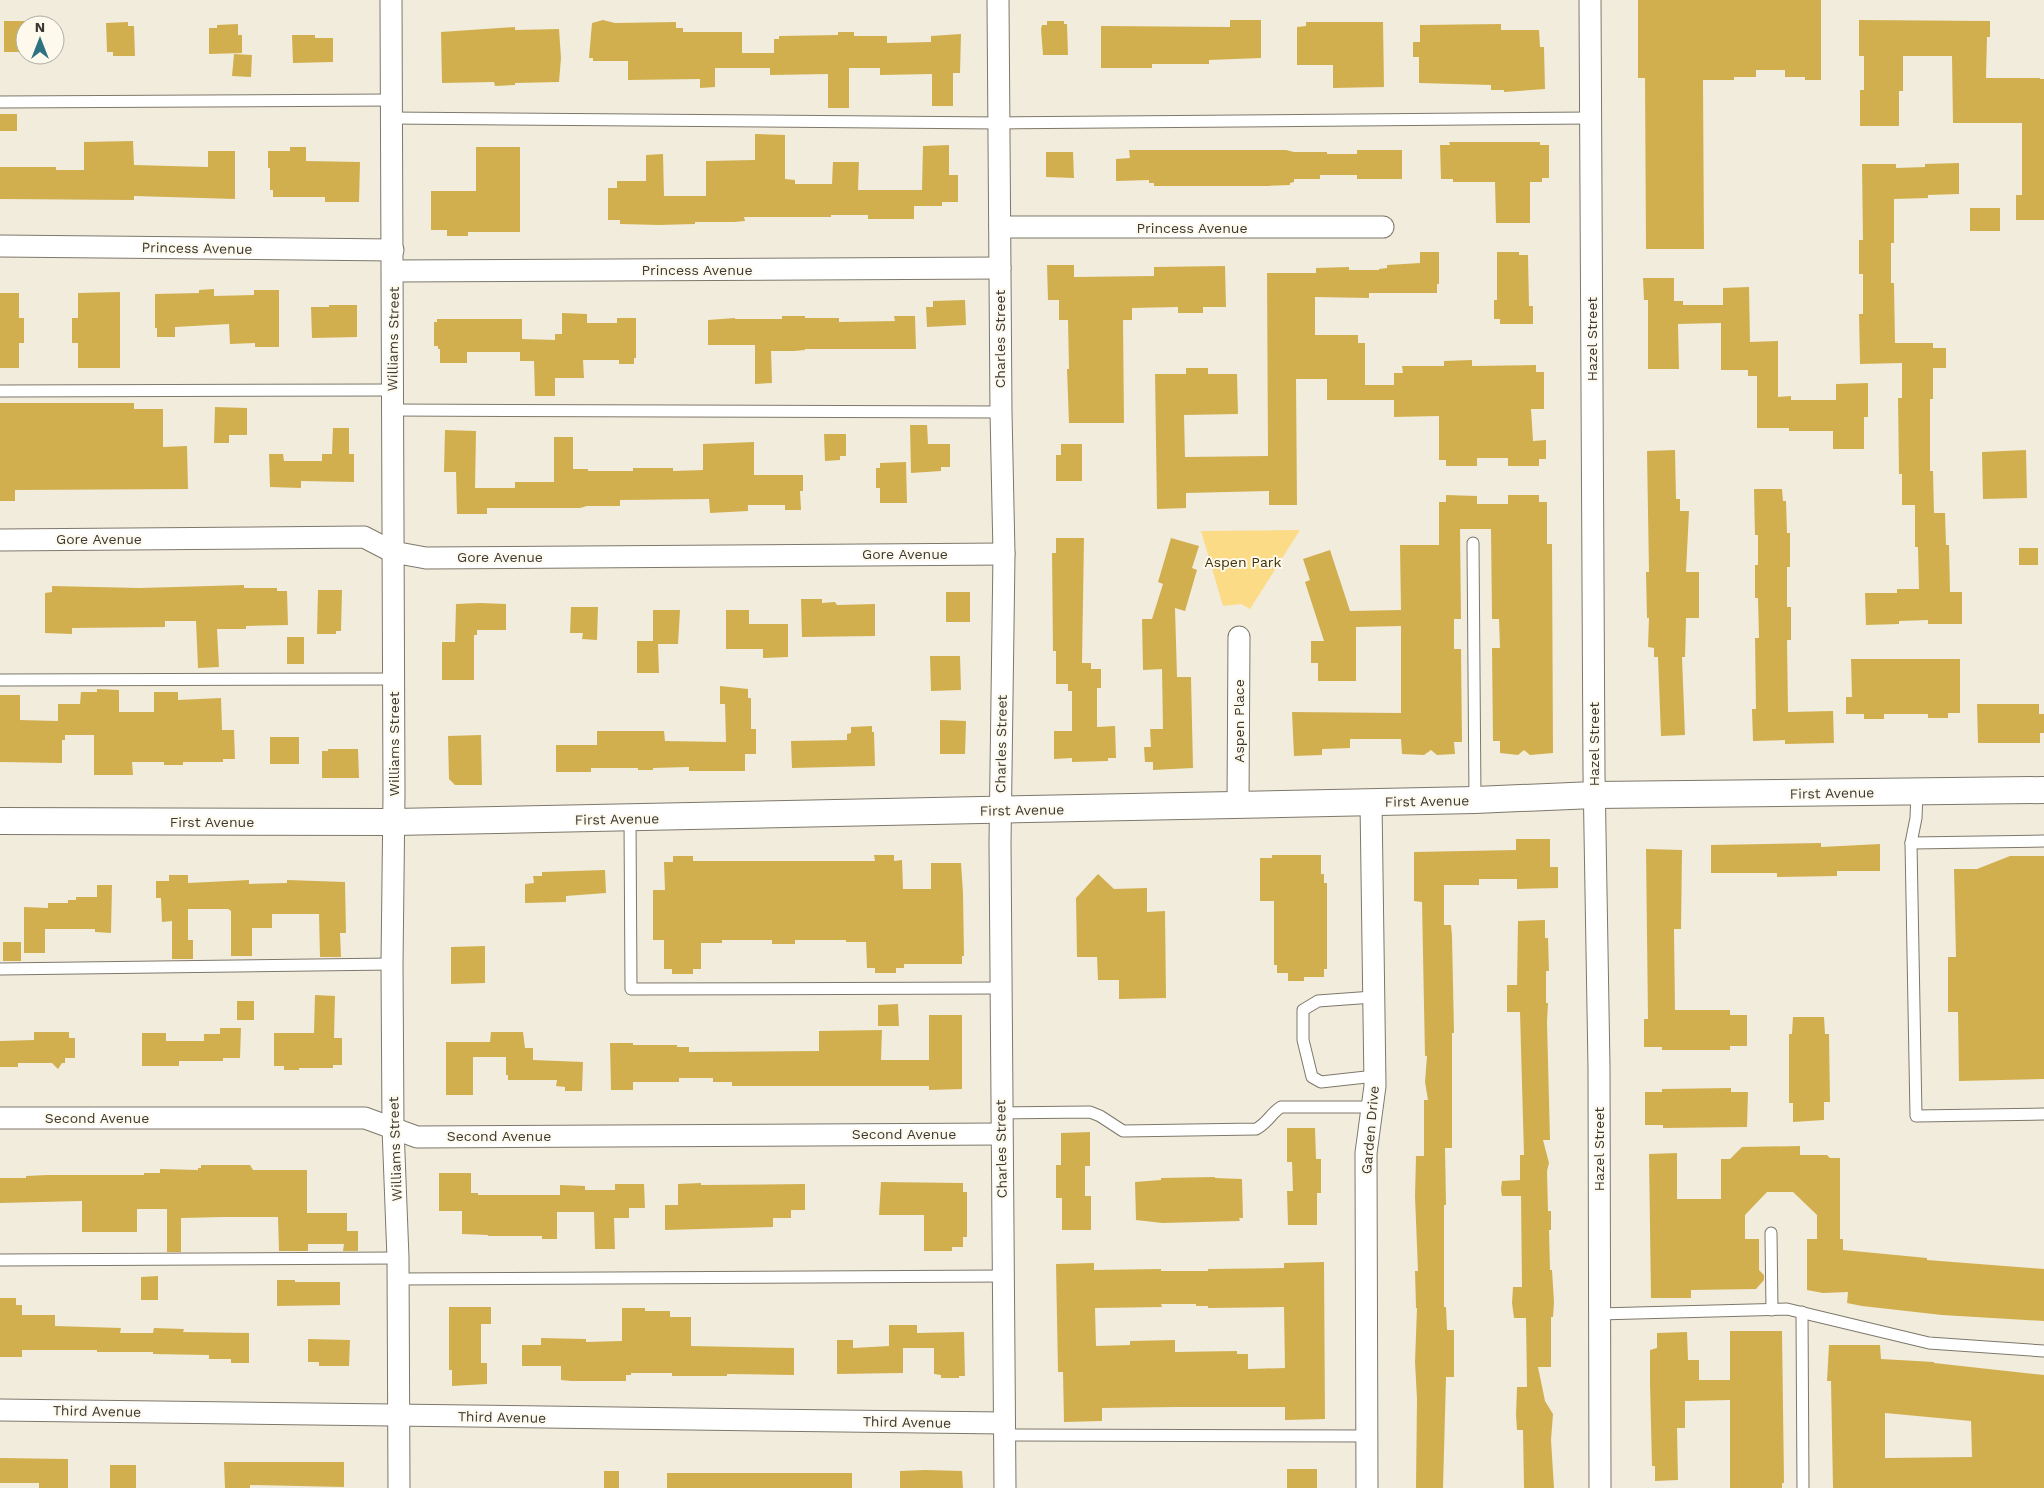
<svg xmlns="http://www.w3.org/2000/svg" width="2044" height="1488" viewBox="0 0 2044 1488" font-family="'Work Sans',sans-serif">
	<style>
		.green { fill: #fcdb87 }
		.building { fill: #d2af4e; fill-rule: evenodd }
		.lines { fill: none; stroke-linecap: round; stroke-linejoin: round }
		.service-casing { stroke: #7d786a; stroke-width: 13 }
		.minor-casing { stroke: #7d786a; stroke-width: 23 }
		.tertiary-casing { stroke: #7d786a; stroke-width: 28 }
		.service { stroke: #fff; stroke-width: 11 }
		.minor { stroke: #fff; stroke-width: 21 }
		.tertiary { stroke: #fff; stroke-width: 26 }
		.labels { text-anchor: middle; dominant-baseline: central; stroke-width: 4; stroke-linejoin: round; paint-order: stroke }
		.street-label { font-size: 14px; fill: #3c3933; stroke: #fef9ed }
		.park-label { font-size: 14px; fill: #403106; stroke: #fef9ed }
	</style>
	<rect width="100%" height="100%" fill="#f2ecdd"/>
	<!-- green -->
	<path class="green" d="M1300 530 1250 609 1241 604 1223 606 1201 531Z"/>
	<!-- building -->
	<g class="building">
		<path d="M1638 0H1821V80H1805V77H1785V70H1756V77H1734V80H1703L1704 249H1646L1645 78H1638Z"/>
		<path d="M603 20 615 23 676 22V28H683V32H742V53H774V39H779V36L838 35V32H854V36H887V43L931 42V36L961 34 960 73H953V106H932V74L880 75V68H849V108H828V74L770 75V68H715V87L700 88V79L628 80V61H593V58H589L592 23Z"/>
		<path d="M1230 20H1261V58L1209 60V64H1152V68H1101V26L1230 27Z"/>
		<path d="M1859 20 1990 21V37H1987L1986 78H2040V79H2044V220H2016V195H2022V123H1953L1952 56H1903V91H1899V126H1860V90H1864V56H1859Z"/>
		<rect x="4" y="21" width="21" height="31"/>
		<path d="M1047 21H1064V24H1067L1068 55H1043L1041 29 1042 25H1047Z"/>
		<path d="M128 22V26H134L135 56H113V52H107L106 23Z"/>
		<path d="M1306 22H1383L1384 87 1333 88V65H1297V27L1306 26Z"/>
		<path d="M238 24V35H242V53L209 54V28H217V25Z"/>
		<path d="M1501 24V30H1539L1540 47H1544L1545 89 1504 92V90H1491V85L1419 83V57H1413V42H1420V25Z"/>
		<path d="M515 27V30L559 29 561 58 559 82 515 83V85L495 86 494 82 442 83 441 32Z"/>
		<path d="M292 35H315V38H333V62L293 63Z"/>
		<path d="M234 54 252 55 251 77 232 76Z"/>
		<rect x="0" y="114" width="17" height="17"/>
		<path d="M755 134 785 135V179L795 180V184H832L833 162H859L858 190H922L923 146 949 145V175H958V202H942V206H914V219H868V215H831V217H744L745 221 734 222H695V224L660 225 620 224V220H608V188H617V181H646V155L663 154 664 196H706V161L755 160Z"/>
		<path d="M133 141 134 165 208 167V151H235V199L134 196V200L0 199V167H56V170H84V142Z"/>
		<path d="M1449 142H1540V145H1549V178H1542V182H1530V223H1496L1495 182H1453V179H1441L1440 145H1450Z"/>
		<path d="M290 147H306V161L360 162 359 202H325V197H273V190H270V168H268V151H290Z"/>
		<path d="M476 147H520V232H468V236H447V230H431V191H476Z"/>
		<path d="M1129 150H1286L1294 152H1327V154H1357V150H1402V179H1357V175H1320V179H1294V182L1290 183V185L1267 186H1154V183H1149V180L1116 181V159L1130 158Z"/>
		<path d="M1046 152H1073L1074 178 1046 177Z"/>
		<path d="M1959 163V194L1928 195V198L1894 199V243H1891V283H1894L1895 343H1933V348H1946V368H1933V399H1930V471H1933L1934 513H1945L1946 545H1949L1950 592H1962V624H1928V620L1899 621V624L1866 625 1865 593H1897V589H1919L1918 547H1915V505H1902V474H1899L1898 398H1902V363L1860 364 1859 314H1863V274H1859V240H1863L1862 164H1896V168L1925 167V164Z"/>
		<rect x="1970" y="208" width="30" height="23"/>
		<path d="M1420 252H1439V284H1437V293H1369V298L1315 297V335H1358V343H1365V385H1394V373H1403L1402 366H1444V361L1472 360V366L1536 365V372H1544V409H1531L1533 441 1546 440V459H1539V466H1508V458H1477V466H1446V460H1439V416L1394 417V400H1327V379H1296L1297 505H1269V491L1186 493V508L1157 509 1155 374H1186V368H1208V374H1237L1238 414 1184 415 1185 457 1268 456 1267 273H1316V268L1349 267V270H1379V269L1387 268V265L1420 263Z"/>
		<path d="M1497 252H1519V255H1528L1529 306H1533V324H1500V319H1494V300H1497Z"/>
		<path d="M1047 265H1074V277L1154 276V267L1225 266 1226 307H1203V313H1178V307L1132 308V320H1123L1124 423H1069L1067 369H1069L1068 320H1059V300H1048Z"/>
		<path d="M1643 278H1674V301H1683V305H1723V288L1749 287 1750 342 1778 341V397L1791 396V400H1836V384L1868 383V417H1864V449H1833V431H1789V428H1757V376H1748V370H1721V323L1678 324 1679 369H1648V300H1644Z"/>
		<path d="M214 289V296L254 295V290H279V347H255V343L230 344 229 324 175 327V337H157V328H155V294L199 293V290Z"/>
		<path d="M120 292V368H78V343H72V318H78V293Z"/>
		<path d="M0 293H19V318H24V343H19V368H0Z"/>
		<path d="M965 300 966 325 927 327 926 307H933V301Z"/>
		<path d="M329 305H357V337L312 338 311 307H329Z"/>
		<path d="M562 313 587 314V323H617V318H636V358H634V364H619V360H583L584 378H555V396H535L534 361H520V352H467V363H440V349H438V346H434V322H437V319H522V339L555 340V334H562Z"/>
		<path d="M782 316H805V318H839V322L895 321 894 316H915L916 349H805V350L794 351H771L772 383 755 384V345H708V320L735 318V319H782Z"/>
		<path d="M0 403H134V409H163V447L187 446 188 489 15 490V501H0Z"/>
		<path d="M215 407 247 408V435H229V443H214Z"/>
		<path d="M910 425H927L928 444H950V467H941V471L911 473Z"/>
		<path d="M333 428H349V454H354V482L301 481V488L270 487 269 454H283L284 461H322V454H332Z"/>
		<path d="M445 430 476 431 475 488H515V482H554V437H573V469H588V471H633V468H673V471L703 470V444L754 442V475H803V491H800L801 510H785V505H748V511L710 513 709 499 620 500V506H587L580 508H487V514H457L456 472H444Z"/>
		<path d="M824 434H846V456H840V460L825 461Z"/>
		<path d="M1061 444H1082V481H1056V455H1061Z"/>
		<path d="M1675 450 1676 499H1680V511H1689L1686 572H1699V618H1686L1685 657H1682L1685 735 1661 736 1658 657H1654V648L1648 647 1649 618H1647L1646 572H1649L1647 451Z"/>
		<path d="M2026 450 2027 498 1983 499 1982 452Z"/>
		<path d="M906 462 907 503H880V488H876V468H880V463Z"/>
		<path d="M1754 489H1782L1783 501H1786L1787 533H1790V567H1787V607H1791V640H1787L1788 712 1833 711 1834 743 1785 744V740L1753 741 1752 709H1756L1755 638H1759L1758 598H1755V565H1758V535H1755Z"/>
		<path d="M1446 495 1477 496V504H1508V495H1539V502H1547V544H1552L1553 753 1530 755 1524 750 1518 755 1500 753V741H1493L1492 648H1500L1499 619H1492L1491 529H1460L1461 619H1454V649H1461L1462 742H1454L1455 754 1437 755 1431 750 1424 755 1402 754 1401 739H1350V748L1322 749V755L1294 756 1292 712 1401 713V626L1356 627V681H1318V663H1311V641H1324L1305 582 1310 580 1303 559 1330 550 1350 611 1401 610 1400 545H1439V502H1446Z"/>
		<path d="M1056 538H1084L1082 663H1091V669H1101V688H1097V727L1115 726 1116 758H1108V761L1072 762V758L1054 759V731H1072V691H1068V684H1056V651H1053L1052 553H1056Z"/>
		<path d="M1171 538 1199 546 1192 568 1197 570 1185 611 1175 608 1177 677H1191L1193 768 1153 770V762H1145L1144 747H1151L1150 729H1163L1162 669 1143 670 1142 619H1152L1163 584 1158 582Z"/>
		<rect x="2019" y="548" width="19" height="17"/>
		<path d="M244 585V588H277V591H287L288 625 246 626V629H217L219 667 198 668 196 621H165V627L72 628V634L45 633V593L52 592V586L140 588Z"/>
		<path d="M318 590H342L341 631H336V634H317Z"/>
		<rect x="946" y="592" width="24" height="30"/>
		<path d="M801 599H822V603L835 602 837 605 875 604V636L802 637Z"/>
		<path d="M480 603 506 604V630H477V635H474V680H442V642H455L456 604Z"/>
		<path d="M571 607H598L597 640 582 639 583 633H570Z"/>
		<path d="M653 610H680L678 644H658L659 673H637V641H653Z"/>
		<path d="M726 610H749V624H788V657L763 658V649H726Z"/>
		<rect x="287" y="637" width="17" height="27"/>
		<path d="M930 656H960L961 690 931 691Z"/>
		<path d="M1851 659H1960V713H1948V718H1928V714H1884V719H1864V714H1846V697H1852Z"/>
		<path d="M720 686 748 689V698H751V729H756V754H745V771H689V767L653 768V770H638V768H591V772H556V745H597V731H664L665 741 726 742 725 704H720Z"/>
		<path d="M97 689 119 690V712H154V692H178V700L221 698 222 730H234L235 759H223V762H183V765H164V762H132L133 775H94V735H65V740H62V763L0 762V695H20V720L58 721V704H80L81 692H97Z"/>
		<path d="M1977 704H2039V714H2044V733H2040V743H1978Z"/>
		<path d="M940 720 966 721 965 754H940Z"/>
		<path d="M872 726V732H874L875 766 792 768 791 741 847 740V734L851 733V727Z"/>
		<path d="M481 735 482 785H455L449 779 448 736Z"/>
		<rect x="270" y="737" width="29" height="27"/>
		<path d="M328 749H358L359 778H322V751H328Z"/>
		<path d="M1516 839H1550V867H1558V888L1517 889V879H1479V885H1444V925H1451L1452 936 1454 1033H1452V1148H1445L1446 1205H1444V1307H1446L1447 1330H1454V1377H1446L1443 1488H1416L1417 1399 1415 1362 1417 1308H1416L1415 1271H1418L1415 1196 1416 1156H1424V1100H1428L1425 1082 1427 1056H1425L1422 902 1414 901V852L1516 850Z"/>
		<path d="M1821 843V847L1880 844V871H1837V876L1777 877V873H1711V845Z"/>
		<path d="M1646 849 1682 850 1681 929H1674L1675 1010H1730V1015H1747V1046H1730V1050H1662V1047H1644V1019H1648Z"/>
		<path d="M874 855H894V861L902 860 903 889H931V863H961L963 893 964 956H962V964H904V968H896V973H875V968H867L866 942H846V940H795V944H772V940H722V943H701V969H693V974H672V969H664V940H653V890H665L664 862H673V856H693V861H875Z"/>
		<path d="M1272 855H1321V874H1324V883H1327V969H1324V977H1304V981H1288V973H1277V965H1274V901H1260V858H1272Z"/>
		<path d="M2010 856H2044V1079L1959 1081 1958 1012H1948V957H1956L1954 869H1977Z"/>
		<path d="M605 870 606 893 566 896V902L525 903V884L534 883 533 876H542V872Z"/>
		<path d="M1098 874 1114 889 1147 888V912L1165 911 1166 998 1119 999V980H1098L1097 957H1077L1076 898Z"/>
		<path d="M169 875H188V883L249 880V884L287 883V880L345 882 346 933H340L341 957H320L319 914H272V928H252V956H231V911L228 909H188V940H193V959H172V921L162 922 161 898H156V881H169Z"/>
		<path d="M97 885H112L111 933 95 932V929H45V953H24V907L48 908V903H68V900H76V897H97Z"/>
		<path d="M1545 920V938H1548L1549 971H1546V1003H1548L1547 1022 1550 1140H1543L1549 1163 1547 1171 1548 1211H1551V1230H1549L1550 1270H1552L1554 1302 1553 1317H1551V1367H1538L1545 1401 1553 1414 1551 1440 1554 1488H1524L1523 1430H1517L1516 1415 1517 1387H1527L1526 1318H1514L1512 1303 1513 1287H1522L1521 1196H1502L1501 1189 1502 1181 1520 1180V1155H1524L1520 1012H1507V985H1517L1518 921Z"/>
		<rect x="3" y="942" width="18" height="19"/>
		<path d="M485 946V983L451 984V947Z"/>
		<path d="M315 995 335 996 334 1038H342V1065H333V1068H299V1070H284V1066H274V1033H314Z"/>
		<rect x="237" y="1001" width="17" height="19"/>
		<path d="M898 1004 899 1026H878V1005Z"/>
		<path d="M929 1015H962V1089L929 1090V1086H732V1082H713V1078H679V1082H633V1090H611L610 1043H633V1045H677V1047H689V1052L819 1051V1031L882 1030 881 1060H929Z"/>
		<path d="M1793 1017H1824L1825 1034H1829L1830 1102H1824V1120L1793 1122V1103H1789V1034H1792Z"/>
		<path d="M220 1028H241L240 1058H223V1061H179V1066H142V1033H166V1041H204V1034H220Z"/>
		<path d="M34 1032H69V1038H75V1058H65V1063H62L58 1069 52 1063H18V1067H0V1041L34 1040Z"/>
		<path d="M491 1032H523L525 1048H533V1060L583 1062 582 1091H565V1087L556 1086 557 1080H508V1075H506V1057H473V1095H446V1042H490Z"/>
		<path d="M1731 1088V1092H1748L1747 1127 1663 1128V1125H1645V1092H1662V1089Z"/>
		<path d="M1287 1128H1315L1316 1159H1321V1193H1317V1225H1288L1287 1191H1293L1292 1162H1287Z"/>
		<path d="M1090 1132V1166H1085V1196H1091V1230H1062V1198H1056V1165H1061V1133Z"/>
		<path d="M1800 1146V1155H1827L1830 1158H1840V1239H1843V1250L1927 1258V1260L2044 1269V1321L1942 1315 1862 1306 1847 1303 1848 1292 1823 1293 1807 1290V1239H1817V1215L1793 1192H1767L1745 1215V1239H1759V1270L1764 1275V1280L1756 1289 1691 1290V1298H1651L1649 1154 1677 1153V1199H1721V1159H1730L1742 1147Z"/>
		<path d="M201 1165H250L253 1170H307V1213H347V1231H358V1251H343L344 1244H308V1251H279L278 1217H224L181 1218V1252H167V1209H137V1232H82V1201L0 1203V1178H26V1176L47 1175H144V1173H160V1169L198 1170V1168H201Z"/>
		<path d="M439 1173H471V1193H478V1195H560V1185L585 1186V1190H615V1184H644L645 1208H629V1218H614L615 1249H595L594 1212H557V1239H542V1236H488V1235L462 1234V1211H439Z"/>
		<path d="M1215 1177V1178L1242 1179 1243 1218H1239L1240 1221 1162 1223 1136 1220 1135 1182 1161 1180V1178Z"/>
		<path d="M881 1182 963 1183V1192H967V1237H963V1247H952V1251H924V1215H879Z"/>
		<path d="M701 1183V1185L805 1184V1210H791V1218H773V1227L665 1230V1205H678V1184Z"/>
		<path d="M1324 1262 1325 1419 1285 1420V1407H1176L1102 1408V1421L1064 1422 1063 1372H1058L1056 1264 1094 1263V1270L1161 1269V1271H1208V1269L1284 1268V1263ZM1161 1304H1196V1306H1208V1308L1284 1307 1285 1368 1248 1369V1354H1237V1351L1175 1352V1340L1130 1341V1345L1096 1346 1095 1308 1162 1307Z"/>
		<path d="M158 1276V1300H141V1277Z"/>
		<path d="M277 1280H295V1282H340V1305L277 1306Z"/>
		<path d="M0 1298H16V1305H22V1315H55V1326L121 1328 120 1333H153L154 1328 184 1329 183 1332 249 1333V1363H231V1359H209V1355L153 1354V1352H97V1350H22V1357H0Z"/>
		<path d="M449 1307H491V1324H481V1363H487V1384L452 1386V1370H449Z"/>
		<path d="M622 1308H645V1311H670V1317H691V1346L794 1348V1375L727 1374V1376H672V1373H631V1375H626V1381H571L561 1380V1366H522V1345H541V1338L586 1339V1342L622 1341Z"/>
		<path d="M889 1325H917V1333L964 1332 965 1376H959V1378H941V1375L934 1374V1348H903V1373L837 1374V1340H853V1348L889 1346Z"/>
		<path d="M1730 1331H1782L1784 1483H1782V1488H1730V1400L1685 1401V1428H1677L1678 1480 1655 1481V1466H1652L1650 1384V1350L1657 1348V1333L1687 1332 1688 1360H1699V1380H1730Z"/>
		<path d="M308 1339 350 1340 349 1366H319V1362H308Z"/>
		<path d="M1829 1345H1880L1881 1359 1934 1362V1363L2044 1375V1488H1833L1831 1381H1827ZM1885 1413 1971 1421 1972 1457 1885 1458Z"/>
		<path d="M0 1458 68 1459V1488H39V1483H0Z"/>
		<path d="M224 1462H344V1487L250 1485V1488H225Z"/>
		<rect x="110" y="1465" width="26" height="23"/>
		<rect x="1287" y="1469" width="30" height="19"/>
		<path d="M925 1470 962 1471 963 1488H900V1471Z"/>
		<rect x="604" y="1471" width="15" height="17"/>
		<rect x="667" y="1473" width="185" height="15"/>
	</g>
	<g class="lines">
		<defs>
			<g id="service">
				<path d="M0 102 391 100"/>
				<path d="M390 118 998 123 1591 118"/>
				<path d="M0 391 392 390"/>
				<path d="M392 410 1001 412"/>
				<path d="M1473 543 1475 800"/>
				<path d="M0 680 394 679"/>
				<path d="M1917 792 1916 818 1911 843 1916 1116 2044 1114"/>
				<path d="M630 819 631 989 1001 988"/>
				<path d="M1911 843 2044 841"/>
				<path d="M0 969 392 964"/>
				<path d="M1373 997 1318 1001 1303 1010V1040L1312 1077 1321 1082 1375 1076"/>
				<path d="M1001 1113 1090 1112 1100 1116 1123 1131 1256 1129C1267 1124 1271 1113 1281 1107H1372"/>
				<path d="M1771 1233 1772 1310"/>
				<path d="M0 1260 398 1258"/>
				<path d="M398 1279 1004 1276"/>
				<path d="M1802 1312 1803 1488"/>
				<path d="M1598 1314 1787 1309 1929 1343 2044 1351"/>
				<path d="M1004 1435 1366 1436"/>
			</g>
			<g id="minor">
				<path d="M391 0 394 794 392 964 393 1128 398 1258 399 1488"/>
				<path d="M998 0 1001 412 1004 554 1000 843 1005 1488"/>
				<path d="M1590 0 1594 773 1599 1067 1600 1488"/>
				<path d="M1000 227H1383"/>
				<path d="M0 246 393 250"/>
				<path d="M393 271 1000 268"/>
				<path d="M0 540 364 537 393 552 426 558 1004 554"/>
				<path d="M1238 805 1239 637"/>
				<path d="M0 1118H365L417 1137 1001 1134"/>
				<path d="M0 1410 1003 1423"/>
				<path d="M1367 1488 1366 1153 1375 1086 1371 802"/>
			</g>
			<path id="tertiary" d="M0 821 394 822 1475 800 1594 795 2044 790"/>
		</defs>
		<!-- service casing -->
		<use href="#service" class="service-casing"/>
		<!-- minor casing -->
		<use href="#minor" class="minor-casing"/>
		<!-- tertiary casing -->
		<use href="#tertiary" class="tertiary-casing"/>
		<!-- service -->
		<use href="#service" class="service"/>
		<!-- minor -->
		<use href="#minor" class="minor"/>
		<!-- tertiary -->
		<use href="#tertiary" class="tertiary"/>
	</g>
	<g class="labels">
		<!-- street labels -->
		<g class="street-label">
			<text x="1192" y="228">Princess Avenue</text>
			<text transform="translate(197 248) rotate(1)">Princess Avenue</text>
			<text x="697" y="270">Princess Avenue</text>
			<text transform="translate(393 339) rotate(-89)">Williams Street</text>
			<text transform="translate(1000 339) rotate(-90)">Charles Street</text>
			<text transform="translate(1592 339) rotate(-90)">Hazel Street</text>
			<text x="99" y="539">Gore Avenue</text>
			<text x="905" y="554">Gore Avenue</text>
			<text x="500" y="557">Gore Avenue</text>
			<text transform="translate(1239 721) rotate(-90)">Aspen Place</text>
			<text transform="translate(394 744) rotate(-90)">Williams Street</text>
			<text transform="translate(1001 744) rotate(-89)">Charles Street</text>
			<text transform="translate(1594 744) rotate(-90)">Hazel Street</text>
			<text transform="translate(1832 793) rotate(-1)">First Avenue</text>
			<text transform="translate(1427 801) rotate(-1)">First Avenue</text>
			<text transform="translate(1022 810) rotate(-1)">First Avenue</text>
			<text transform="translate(617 819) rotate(-1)">First Avenue</text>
			<text x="212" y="822">First Avenue</text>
			<text x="97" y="1118">Second Avenue</text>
			<text transform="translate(1370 1130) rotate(-85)">Garden Drive</text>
			<text x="904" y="1134">Second Avenue</text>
			<text x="499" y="1136">Second Avenue</text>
			<text transform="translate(395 1149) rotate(-92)">Williams Street</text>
			<text transform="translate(1001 1149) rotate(-91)">Charles Street</text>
			<text transform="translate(1599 1149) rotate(-90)">Hazel Street</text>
			<text transform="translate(97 1411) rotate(1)">Third Avenue</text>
			<text transform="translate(502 1417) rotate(1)">Third Avenue</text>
			<text transform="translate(907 1422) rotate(1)">Third Avenue</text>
		</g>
		<!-- park labels -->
		<g class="park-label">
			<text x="1243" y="562">Aspen Park</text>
		</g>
	</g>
	<!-- north arrow -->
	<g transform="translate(40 40)"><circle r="24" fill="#fef9ed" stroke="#b0aca3"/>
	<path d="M0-4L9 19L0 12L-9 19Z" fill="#2e7282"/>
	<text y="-8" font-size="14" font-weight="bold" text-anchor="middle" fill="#3c3933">N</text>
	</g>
</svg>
